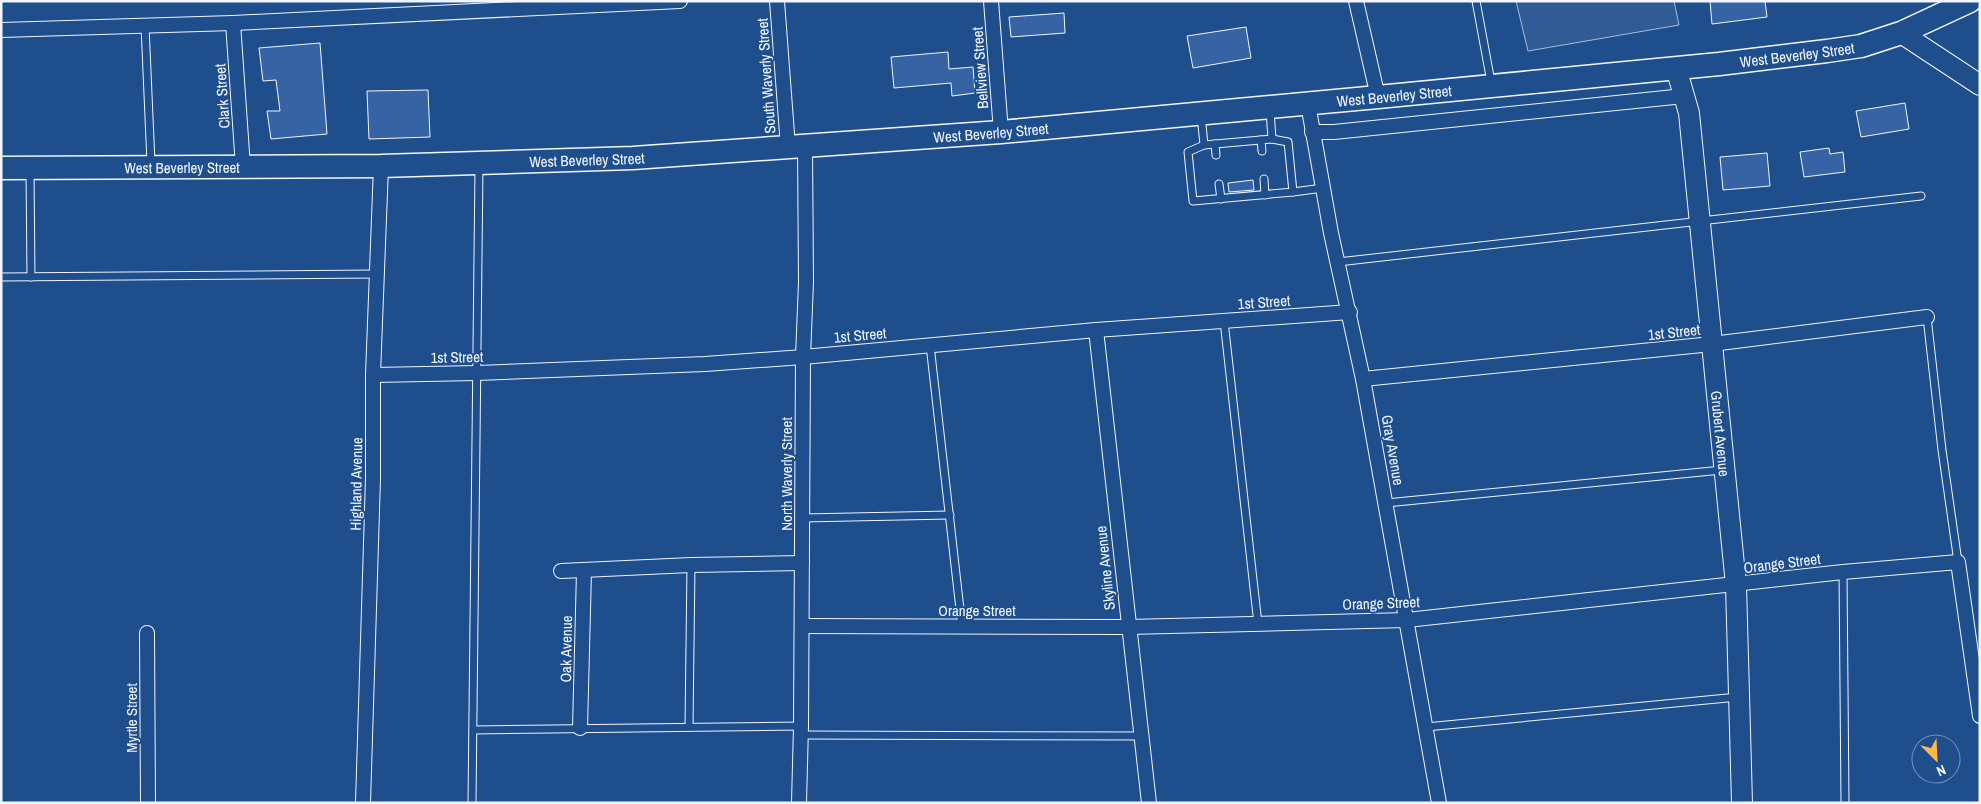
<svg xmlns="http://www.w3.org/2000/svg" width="1981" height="804" viewBox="0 0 1981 804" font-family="'Archivo Narrow',sans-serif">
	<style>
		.parking { fill: #305b95; stroke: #a8bbd7 }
		.building { fill: #3563a3; stroke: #f2f6ff }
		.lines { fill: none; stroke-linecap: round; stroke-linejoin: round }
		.lane-casing { stroke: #f2f6ff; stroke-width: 9 }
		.street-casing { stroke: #f2f6ff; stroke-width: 16 }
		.secondary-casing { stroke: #f2f6ff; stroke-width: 22 }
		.primary-casing { stroke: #f2f6ff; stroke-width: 25 }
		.lane { stroke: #1f4e8c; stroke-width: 7 }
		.street { stroke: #1f4e8c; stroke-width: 14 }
		.secondary { stroke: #1f4e8c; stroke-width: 20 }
		.primary { stroke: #1f4e8c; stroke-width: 22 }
		.labels { text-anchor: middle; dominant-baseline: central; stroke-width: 4; stroke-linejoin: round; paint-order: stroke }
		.street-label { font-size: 15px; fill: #f2f6ff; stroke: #1f4e8c }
	</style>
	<rect width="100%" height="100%" fill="#1f4e8c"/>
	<!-- parking -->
	<path class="parking" d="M1516 1H1674L1679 25 1528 51Z"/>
	<!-- building -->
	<g class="building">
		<path d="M1710 1H1765L1767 17 1712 24Z"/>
		<path d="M1064 13 1065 33 1011 37 1009 17Z"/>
		<path d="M1246 27 1251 58 1193 68 1187 36Z"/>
		<path d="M320 43 327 134 271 139 267 111H280L276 80 263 81 259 48Z"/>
		<path d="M948 52 949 69 973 67 975 93 952 96 951 83 894 88 891 57Z"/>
		<path d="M428 90 430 137 369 139 367 91Z"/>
		<path d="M1905 103 1909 129 1861 137 1856 111Z"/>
		<path d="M1829 148 1830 154 1843 152 1845 172 1804 177 1800 152Z"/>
		<path d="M1767 153 1770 186 1723 190 1720 157Z"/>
		<path d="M1253 180 1254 190 1229 192 1228 183Z"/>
	</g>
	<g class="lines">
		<defs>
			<g id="lane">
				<path d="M1476 1 1491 82"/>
				<path d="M145 26 151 163"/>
				<path d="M1201 115 1204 145 1272 139 1270 110"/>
				<path d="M1261 140 1262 151"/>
				<path d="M1215 144 1216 155"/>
				<path d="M1204 145 1188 152 1193 201 1293 192 1288 142 1272 139"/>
				<path d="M30 171 31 277"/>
				<path d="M1264 179 1265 195"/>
				<path d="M1219 184 1221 199"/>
				<path d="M1293 192 1323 188"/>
				<path d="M1338 262 1921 196"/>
				<path d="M1 277 377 274"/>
				<path d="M1927 317 1942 450 1958 562"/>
				<path d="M1224 321 1258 624"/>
				<path d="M930 345 962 627"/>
				<path d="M1386 503 1722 470"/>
				<path d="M802 518 950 515"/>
				<path d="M1843 572 1845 803"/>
				<path d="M689 727 691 565"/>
				<path d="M1426 727 1738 697"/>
				<path d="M473 730 801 726"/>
				<path d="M801 735 1141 736"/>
				<path d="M472 803 479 166"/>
			</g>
			<g id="street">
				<path d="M777 1 788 147"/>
				<path d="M991 1 1001 132"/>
				<path d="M1356 1 1378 97"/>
				<path d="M233 23 243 167"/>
				<path d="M1 30 233 23 680 1"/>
				<path d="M1308 104 1331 233 1363 379 1439 803"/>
				<path d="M1312 132H1334L1684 96"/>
				<path d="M1096 330 1149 803"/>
				<path d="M373 375 477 373 705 364 803 357 1096 330 1350 312"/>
				<path d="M1363 379 1712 344 1927 317"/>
				<path d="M561 571 691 565 802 563"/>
				<path d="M802 626 1128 627 1407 620 1843 572 1958 562 1980 716"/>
				<path d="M147 633 148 803"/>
				<path d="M580 728 584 571"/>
				<path d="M363 803 373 478V375L381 166"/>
				<path d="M799 803 801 726 803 357 806 282 805 146"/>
			</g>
			<g id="secondary">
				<path d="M1901 33 1980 85"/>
				<path id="s1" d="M1676 68 1689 113 1736 585 1742 803"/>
			</g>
			<g id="primary">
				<path id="s2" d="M1 168 381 166 633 158 1001 132 1378 97 1719 64 1827 51 1861 46 1901 33 1970 1"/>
			</g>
		</defs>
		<!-- lane casing -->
		<use href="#lane" class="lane-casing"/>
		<!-- street casing -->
		<use href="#street" class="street-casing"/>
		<!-- secondary casing -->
		<use href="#secondary" class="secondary-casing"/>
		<!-- primary casing -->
		<use href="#primary" class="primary-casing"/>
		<!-- lane -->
		<use href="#lane" class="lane"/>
		<!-- street -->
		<use href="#street" class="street"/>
		<!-- secondary -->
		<use href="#secondary" class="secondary"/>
		<!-- primary -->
		<use href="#primary" class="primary"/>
	</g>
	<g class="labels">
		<!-- street labels -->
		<g class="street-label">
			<text stroke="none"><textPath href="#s2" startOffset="1801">West Beverley Street</textPath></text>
			<text transform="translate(980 68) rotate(-94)">Bellview Street</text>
			<text transform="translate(766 76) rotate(-94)">South Waverly Street</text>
			<text stroke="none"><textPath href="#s2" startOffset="1396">West Beverley Street</textPath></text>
			<text transform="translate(222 96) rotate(-94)">Clark Street</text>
			<text stroke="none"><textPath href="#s2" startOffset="991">West Beverley Street</textPath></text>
			<text stroke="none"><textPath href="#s2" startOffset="586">West Beverley Street</textPath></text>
			<text stroke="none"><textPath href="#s2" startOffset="181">West Beverley Street</textPath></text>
			<text transform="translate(1264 302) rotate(-4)">1st Street</text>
			<text transform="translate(1674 332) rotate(-6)">1st Street</text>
			<text transform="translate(860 335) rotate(-5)">1st Street</text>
			<text transform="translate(457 357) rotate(-1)">1st Street</text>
			<text stroke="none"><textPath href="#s1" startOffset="369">Grubert Avenue</textPath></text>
			<text transform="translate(1393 450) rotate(80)">Gray Avenue</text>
			<text transform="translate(786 474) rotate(-90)">North Waverly Street</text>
			<text transform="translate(356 484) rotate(-89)">Highland Avenue</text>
			<text transform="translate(1782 563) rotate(-7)">Orange Street</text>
			<text transform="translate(1105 568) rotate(-96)">Skyline Avenue</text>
			<text transform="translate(1381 603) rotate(-2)">Orange Street</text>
			<text x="977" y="610">Orange Street</text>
			<text transform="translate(566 649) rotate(-89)">Oak Avenue</text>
			<text transform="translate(131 718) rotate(-90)">Myrtle Street</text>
		</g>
	</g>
	<!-- border -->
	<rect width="1981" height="804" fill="none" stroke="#f2f6ff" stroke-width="5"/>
	<!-- north arrow -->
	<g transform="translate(1936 759) rotate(156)"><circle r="24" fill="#1f4e8c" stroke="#7391ba"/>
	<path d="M0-4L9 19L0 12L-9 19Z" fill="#ffb74d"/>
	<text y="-8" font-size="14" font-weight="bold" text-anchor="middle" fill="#f2f6ff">N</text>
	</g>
</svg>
